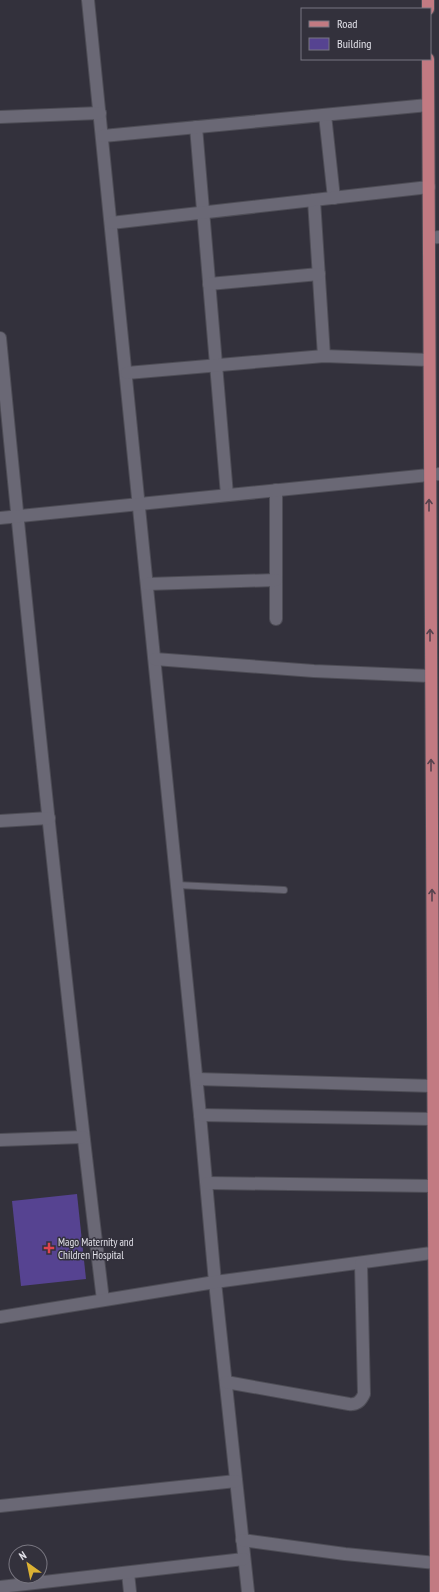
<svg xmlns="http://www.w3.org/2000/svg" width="439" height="1592" viewBox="0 0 439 1592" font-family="'PT Sans Narrow',sans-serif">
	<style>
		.building { fill: #564391 }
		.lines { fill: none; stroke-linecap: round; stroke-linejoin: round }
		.lane-casing { stroke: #4e4d56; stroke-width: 8 }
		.street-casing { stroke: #4e4d56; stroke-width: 14 }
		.primary-casing { stroke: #4e4d56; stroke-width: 14 }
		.lane { stroke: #6a6875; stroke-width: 6 }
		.street { stroke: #6a6875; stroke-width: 12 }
		.primary { stroke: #c27a82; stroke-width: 12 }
		.oneway { stroke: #57434e }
		.health-dot { fill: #e0444e; stroke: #33313c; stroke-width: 1.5 }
		.labels { text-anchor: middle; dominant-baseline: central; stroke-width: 3; stroke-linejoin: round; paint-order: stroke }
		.poi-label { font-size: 11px; fill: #e2e1e9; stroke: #33313c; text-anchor: start }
	</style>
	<rect width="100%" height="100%" fill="#33313c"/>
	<!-- building -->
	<path class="building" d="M77 1194 86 1279 21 1286 12 1201Z"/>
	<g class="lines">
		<defs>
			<path id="lane" d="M177 885 284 890"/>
			<g id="street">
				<path d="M88 0 200 1115 215 1282 248 1592"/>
				<path d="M325 115 334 198"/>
				<path d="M0 117 100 113"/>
				<path d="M196 127 227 495"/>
				<path d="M103 136 428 105"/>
				<path d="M314 200 324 356"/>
				<path d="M111 223 429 187"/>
				<path d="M429 238 439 237"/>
				<path d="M209 284 319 274"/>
				<path d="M0 338C31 659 64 980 103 1300"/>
				<path d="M127 373 324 356 429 360"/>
				<path d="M276 490V619"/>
				<path d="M0 518 439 474"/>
				<path d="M147 584 276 580"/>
				<path d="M155 659 314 671 430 676"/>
				<path d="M0 821 49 818"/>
				<path d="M197 1079 433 1086"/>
				<path d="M200 1115 433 1119"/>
				<path d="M0 1140 83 1137"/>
				<path d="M207 1183 434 1186"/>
				<path d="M0 1317 215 1282 439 1252"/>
				<path d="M226 1382 349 1404C357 1405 361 1401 364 1394L361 1264"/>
				<path d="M0 1506 236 1481"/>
				<path d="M242 1540 345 1554 436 1563"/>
				<path d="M128 1573 130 1592"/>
				<path d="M0 1587 244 1559"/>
			</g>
			<g id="primary">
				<path d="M428 0V9"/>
				<path d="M428 59 436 1592"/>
			</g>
		</defs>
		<!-- lane casing -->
		<use href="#lane" class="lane-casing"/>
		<!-- street casing -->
		<use href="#street" class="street-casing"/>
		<!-- primary casing -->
		<use href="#primary" class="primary-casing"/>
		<!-- lane -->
		<use href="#lane" class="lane"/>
		<!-- street -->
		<use href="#street" class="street"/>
		<!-- primary -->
		<use href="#primary" class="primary"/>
	</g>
	<!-- one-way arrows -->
	<defs><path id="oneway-shaft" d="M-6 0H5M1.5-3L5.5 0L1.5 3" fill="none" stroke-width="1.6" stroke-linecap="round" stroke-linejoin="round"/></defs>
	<g class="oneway">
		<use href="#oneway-shaft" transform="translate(429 505) rotate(-90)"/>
		<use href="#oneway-shaft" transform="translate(430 635) rotate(-90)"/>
		<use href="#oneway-shaft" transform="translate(431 765) rotate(-90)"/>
		<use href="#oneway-shaft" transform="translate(432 895) rotate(-90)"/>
	</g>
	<!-- markers -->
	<path class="health-dot" d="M47 1242h4v4h4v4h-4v4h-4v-4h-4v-4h4z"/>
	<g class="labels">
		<!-- poi labels -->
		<g class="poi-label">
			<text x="58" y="1242">Mago Maternity and<tspan x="58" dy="13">Children Hospital</tspan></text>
		</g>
	</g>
	<!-- legend -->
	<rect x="301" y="8" width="130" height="52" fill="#33313c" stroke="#797781"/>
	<rect x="309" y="21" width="20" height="6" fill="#c27a82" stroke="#797781"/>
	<text x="337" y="28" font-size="12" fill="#e2e1e9">Road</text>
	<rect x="309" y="38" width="20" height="12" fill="#564391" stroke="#797781"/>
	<text x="337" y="48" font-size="12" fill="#e2e1e9">Building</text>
	<!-- north arrow -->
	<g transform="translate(28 1564) rotate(327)"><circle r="19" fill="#33313c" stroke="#797781"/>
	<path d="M0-3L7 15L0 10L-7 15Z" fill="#dcb233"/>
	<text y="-6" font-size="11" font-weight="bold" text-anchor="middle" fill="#e2e1e9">N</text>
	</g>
</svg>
